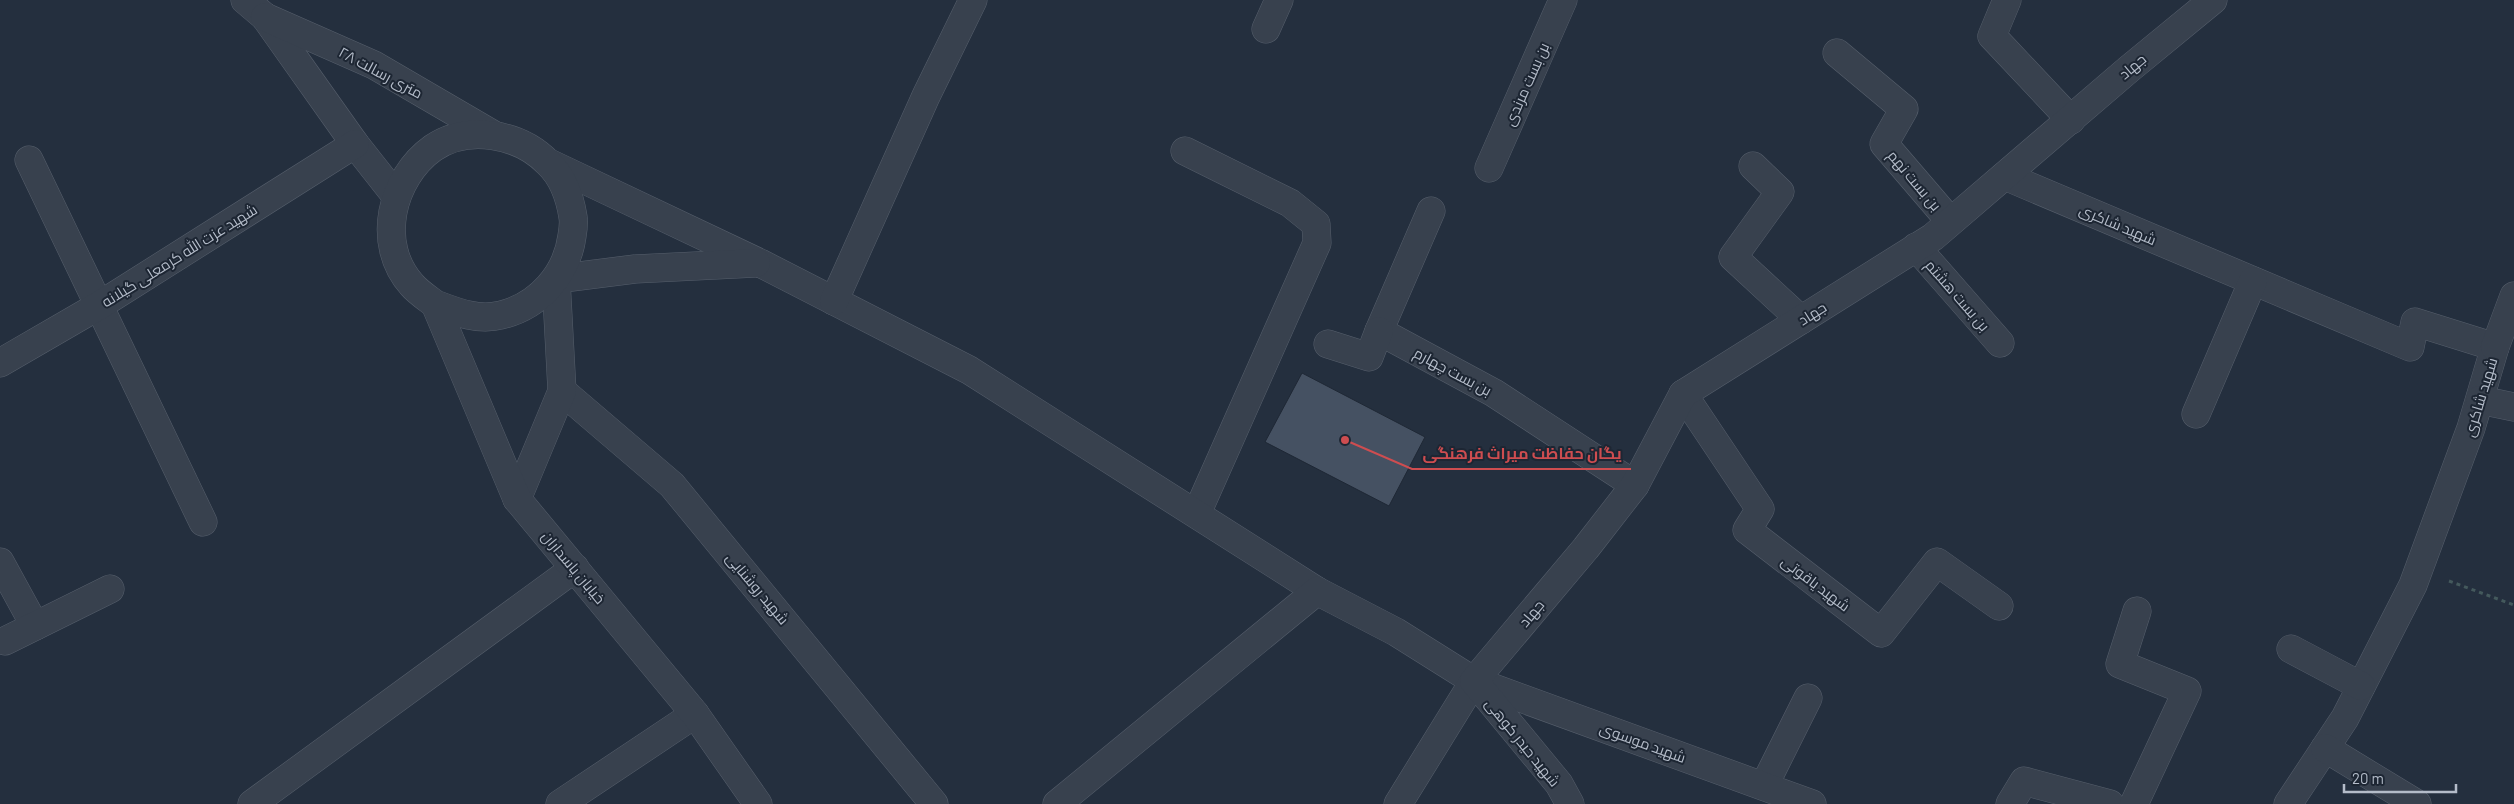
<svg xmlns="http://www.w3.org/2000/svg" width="2514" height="804" viewBox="0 0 2514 804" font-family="Barlow,Cairo,sans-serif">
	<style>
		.building { fill: #455162; stroke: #1f2835 }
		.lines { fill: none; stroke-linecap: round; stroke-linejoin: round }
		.minor-casing { stroke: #565f6c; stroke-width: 29 }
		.tertiary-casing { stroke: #565f6c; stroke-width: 29 }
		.path { stroke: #44595c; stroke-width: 3; stroke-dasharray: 4 4; stroke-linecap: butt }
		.minor { stroke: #38414e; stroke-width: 28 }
		.tertiary { stroke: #38414e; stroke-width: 28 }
		.labels { text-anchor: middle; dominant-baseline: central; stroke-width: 4; stroke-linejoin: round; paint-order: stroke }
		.street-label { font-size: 15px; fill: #b4bcc9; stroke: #1d2633 }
		.leader { fill: none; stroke: #ce4d50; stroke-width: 2 }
		.callout-dot { fill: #ce4d50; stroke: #1d2633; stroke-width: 2 }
		.callout-label { font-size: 16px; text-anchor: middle; font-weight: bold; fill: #ce4d50; stroke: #1d2633; stroke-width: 4; stroke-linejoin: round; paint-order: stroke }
	</style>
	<rect width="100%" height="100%" fill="#242f3e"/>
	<!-- building -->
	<path class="building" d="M1302 373 1425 437 1389 506 1265 442Z"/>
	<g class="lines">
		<defs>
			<g id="minor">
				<path d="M2007 0 1992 36 2071 120"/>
				<path d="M1266 29 1279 0"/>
				<path d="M1837 53 1904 109 1884 144 1950 221"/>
				<path d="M1185 151 1290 203 1316 224 1317 243 1197 513"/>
				<path d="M29 160 203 522"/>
				<path d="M549 163 760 263 969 370 1317 591"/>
				<path d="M1753 166 1780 192 1733 257 1801 320"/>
				<path d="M1489 168 1563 0"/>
				<path d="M2005 176 2410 347 2415 322 2495 347 2471 428 2413 585 2345 718 2288 804"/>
				<path d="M1431 211 1379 331 1494 393 1635 485"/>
				<path d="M1916 247 2000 343"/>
				<path d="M834 301 926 96 973 0"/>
				<path d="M1328 344 1369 357 1379 331"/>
				<path d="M2495 347 2514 296"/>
				<path d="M562 391 672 485 934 804"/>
				<path d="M1683 394 1760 509 1747 530 1881 633 1937 562 1999 606"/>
				<path d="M2480 400 2514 407"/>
				<path d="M2196 414 2253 281"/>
				<path d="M517 499 562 391 556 279 635 269 756 263"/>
				<path d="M0 562 35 626"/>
				<path d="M5 641 110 589"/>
				<path d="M2291 649 2361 686"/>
				<path d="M2325 748 2417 804"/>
				<path d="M1764 786 1808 698"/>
				<path d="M252 804 575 568"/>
				<path d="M560 804 695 714"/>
				<path d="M1057 804 1317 591 1396 632 1474 681 1812 804"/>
				<path d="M1398 804 1474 681"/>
				<path d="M2010 804 2024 781 2110 804"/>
				<path d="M2134 804 2187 691 2120 664 2137 611"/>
			</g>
			<g id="tertiary">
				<path d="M245 0 265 17 355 144 396 196"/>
				<path d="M265 17 374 65 494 135"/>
				<path d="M435 304C456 312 478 321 501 315 539 306 567 274 572 236 573 230 574 223 573 217 570 198 563 177 548 163 520 134 468 124 433 148 391 178 375 244 412 285 418 292 427 298 435 304L517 499 695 714 758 804"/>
				<path d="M0 363 100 305 355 144"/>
				<path d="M1570 804 1559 784 1474 681 1586 548 1635 485 1683 394 1933 237 2129 69 2213 0"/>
			</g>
		</defs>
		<!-- minor casing -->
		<use href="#minor" class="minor-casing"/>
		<!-- tertiary casing -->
		<use href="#tertiary" class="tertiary-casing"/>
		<!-- path -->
		<path class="path" d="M2449 581 2514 605"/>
		<!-- minor -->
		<use href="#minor" class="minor"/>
		<!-- tertiary -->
		<use href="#tertiary" class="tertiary"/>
	</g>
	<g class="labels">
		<!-- street labels -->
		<g class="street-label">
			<text transform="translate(2132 66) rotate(-40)">جهاد</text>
			<text transform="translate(381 72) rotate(28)">۲۸ متری رسالت</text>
			<text transform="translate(1526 84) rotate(-66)">بن بست مرندی</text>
			<text transform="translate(1915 180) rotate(50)">بن بست نهم</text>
			<text transform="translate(2118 224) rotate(23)">شهید شاکری</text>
			<text transform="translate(179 255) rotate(-32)">شهید عزت الله کرمعلی گیلانه</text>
			<text transform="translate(1958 295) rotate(49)">بن بست هشتم</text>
			<text transform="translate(1812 313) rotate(-32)">جهاد</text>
			<text transform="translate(1453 371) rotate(28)">بن بست چهارم</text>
			<text transform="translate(2480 397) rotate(-73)">شهید شاکری</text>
			<text transform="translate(574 567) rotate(50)">خیابان پاسداران</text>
			<text transform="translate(1816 583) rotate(37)">شهید یاقوتی</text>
			<text transform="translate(758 588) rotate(50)">شهید روشنایی</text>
			<text transform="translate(1531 613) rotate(-50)">جهاد</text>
			<text transform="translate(1523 742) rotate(51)">شهید حیدر کوهی</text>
			<text transform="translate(1643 742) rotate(20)">شهید موسوی</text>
		</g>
	</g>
	<!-- callouts -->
	<path class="leader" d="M1345 440L1412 469H1631"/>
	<circle class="callout-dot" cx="1345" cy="440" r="5"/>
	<g class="callout-label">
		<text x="1522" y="459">یگان حفاظت میراث فرهنگی</text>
	</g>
	<!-- scale -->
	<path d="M2344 784v8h112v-8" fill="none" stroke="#b4bcc9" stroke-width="2.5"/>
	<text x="2352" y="784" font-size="15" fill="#b4bcc9" stroke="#1d2633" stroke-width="4" paint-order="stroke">20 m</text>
</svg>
